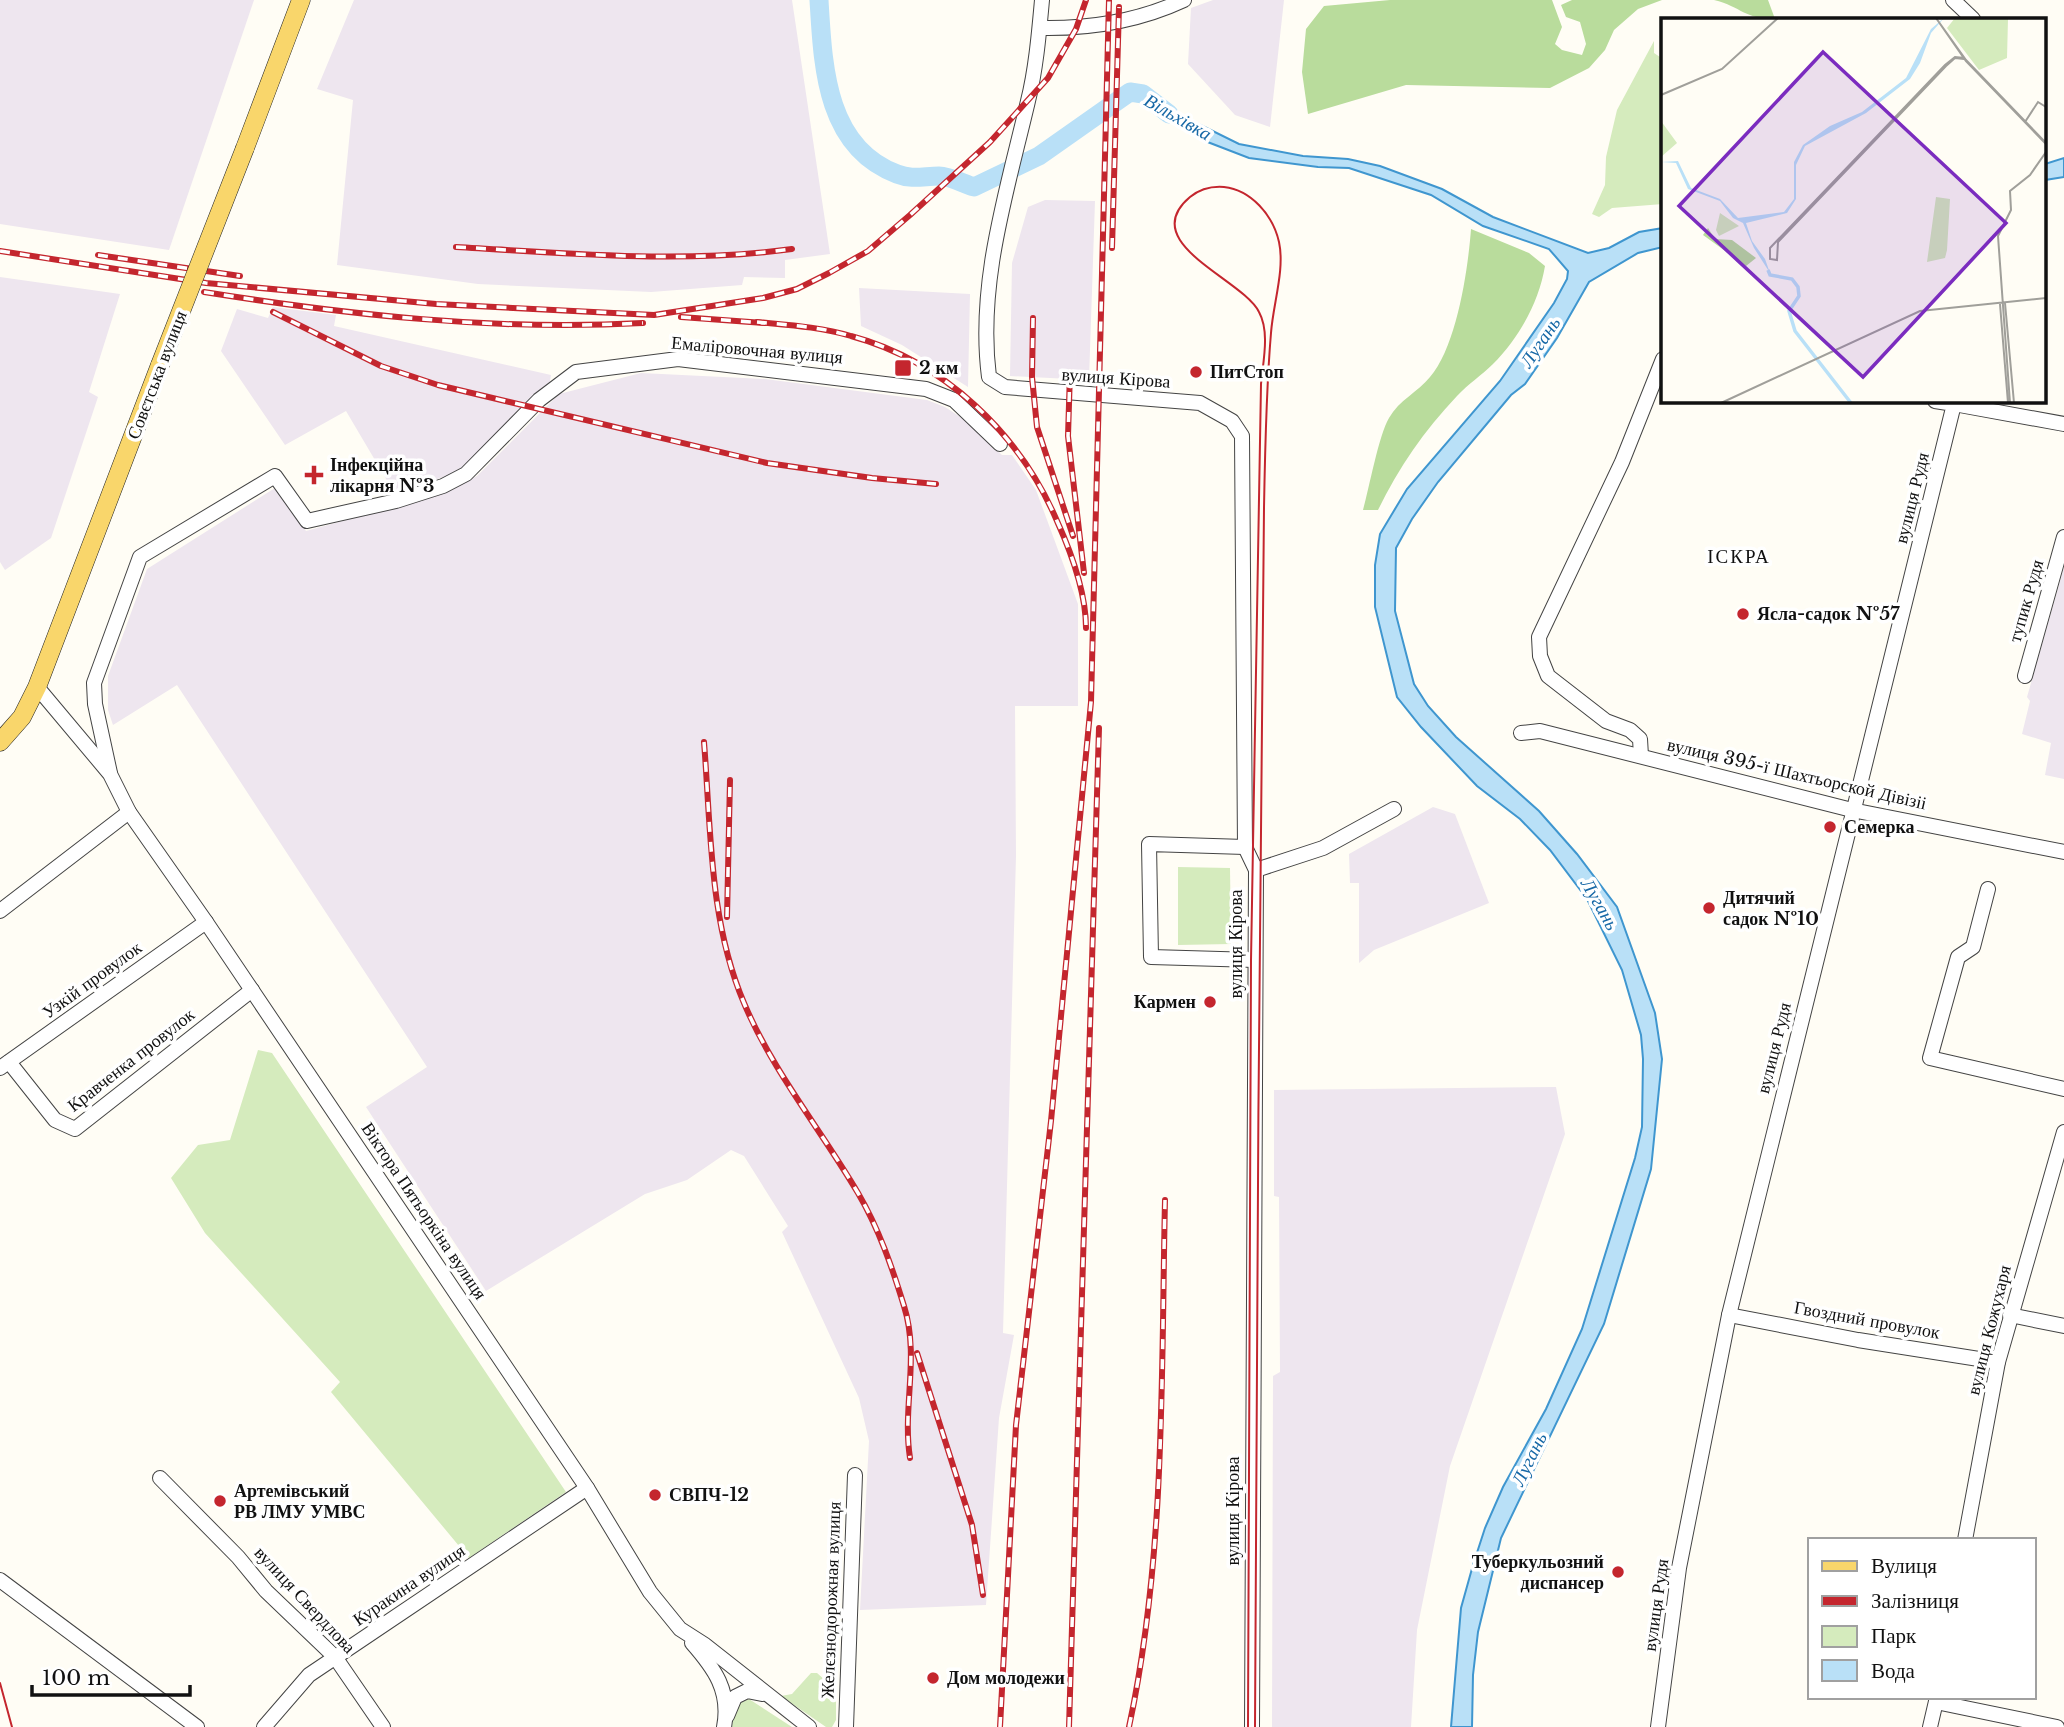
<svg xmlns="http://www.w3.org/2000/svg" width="2064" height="1727" viewBox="0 0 2064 1727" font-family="'Libre Baskerville',serif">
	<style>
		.industrial { fill: #eee6ef }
		.green { fill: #d5ebbd }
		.forest { fill: #b9dc9c }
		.water { fill: #b9e0f7; stroke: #3f96cf; stroke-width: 2 }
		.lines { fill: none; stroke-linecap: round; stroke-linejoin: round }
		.river { stroke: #b9e0f7; stroke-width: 19 }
		.minor-casing { stroke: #444; stroke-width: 16 }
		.major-casing { stroke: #222; stroke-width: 19 }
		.minor { stroke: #fff; stroke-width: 14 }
		.major { stroke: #f9d66b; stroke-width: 18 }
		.tram { stroke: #c4262e; stroke-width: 2 }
		.rail-casing { stroke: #c4262e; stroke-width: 6 }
		.rail { stroke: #fff; stroke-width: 3.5; stroke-dasharray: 10; stroke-linecap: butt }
		.major-bridge-casing { stroke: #222; stroke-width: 19; stroke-linecap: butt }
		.major-bridge { stroke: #f9d66b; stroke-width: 18 }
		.poi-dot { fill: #c4262e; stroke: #fff; stroke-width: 2.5 }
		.labels { text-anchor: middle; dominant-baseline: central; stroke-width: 7; stroke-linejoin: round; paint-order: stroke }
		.street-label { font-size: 18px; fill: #111; stroke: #fff }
		.poi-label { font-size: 18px; font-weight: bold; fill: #111; stroke: #fff; text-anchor: start }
		.water-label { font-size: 19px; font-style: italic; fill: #1768a6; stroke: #fff }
		.neighbourhood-label { font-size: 19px; letter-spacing: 2px; fill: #111; stroke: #fff }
		.inset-river { fill: none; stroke: #b9e0f7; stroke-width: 3.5 }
		.inset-road { fill: none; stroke: #a09f9a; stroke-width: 2 }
		.view { fill: #7b2cbf; fill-opacity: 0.15; stroke: #7b2cbf; stroke-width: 3.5 }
		.inset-edge { fill: none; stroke: #111; stroke-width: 3.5 }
	</style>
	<rect width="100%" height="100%" fill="#fffdf5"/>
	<!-- industrial -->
	<g class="industrial">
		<path d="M0 0H254L169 250 0 224Z"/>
		<path d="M354 0H792L830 254 785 260V278L744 277 742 285 651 292 478 284 337 265 353 100 317 89Z"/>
		<path d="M1213 0H1284L1270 127 1235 115 1188 64 1191 8Z"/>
		<path d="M1045 200 1095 201 1089 380 1010 376 1012 263 1028 207Z"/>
		<path d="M0 277 120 294 89 392 98 397 51 538 5 570 0 562Z"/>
		<path d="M859 288 970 294 968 387 902 345 861 326Z"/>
		<path d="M273 307 336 315 334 326 551 375 549 387 460 471 395 494 346 411 285 445 221 351 237 309 268 318Z"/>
		<path d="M641 373 765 379 927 400 945 407 965 420 1002 455H1012L1036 490 1078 604V706H1015L1016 856 1003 1333 1014 1335 999 1418 986 1605 860 1610 869 1441 859 1398 782 1232 788 1226 744 1156 731 1150 687 1180 645 1194 486 1291 366 1107 427 1067 177 685 113 725 108 710V676L147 569 275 488 306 531 441 494 477 476 559 394Z"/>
		<path d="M2064 567V779L2045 775 2051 743 2022 734 2030 701 2027 697Z"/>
		<path d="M1433 807 1455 814 1489 903 1374 950 1359 963V883H1350L1349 854Z"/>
		<path d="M1556 1087 1565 1134 1450 1466 1417 1630 1411 1727H1272L1273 1376 1280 1372 1279 1197 1274 1196V1090Z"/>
	</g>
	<!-- green -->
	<g class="green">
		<path d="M1654 41V53L1663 59V204L1612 208 1599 217 1592 214 1605 185 1606 157 1617 110Z"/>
		<path d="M1178 867 1230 868 1231 944 1178 945Z"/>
		<path d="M258 1050 272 1053 566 1492 469 1558 331 1392 340 1382 205 1233 171 1178 198 1145 230 1140Z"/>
		<path d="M811 1673H817L836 1690V1720L832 1727H826L781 1696 792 1694Z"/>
		<path d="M749 1699 792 1727H732L736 1705Z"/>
	</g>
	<!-- forest -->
	<g class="forest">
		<path d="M1390 0H1552L1562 27 1555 44 1562 50 1582 55 1586 44 1580 22 1566 17 1561 5 1572 0H1662L1638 9 1614 30 1605 50 1589 68 1550 88 1406 85 1308 114 1302 72 1306 29 1324 6Z"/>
		<path d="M1714 0H1768L1775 19C1744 19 1742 7 1714 0Z"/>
		<path d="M1471 229 1529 253 1545 266C1539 302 1519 338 1493 364 1482 375 1468 384 1457 396 1424 431 1399 467 1378 510H1363C1369 489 1379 434 1389 418 1399 400 1418 392 1430 377 1457 346 1468 269 1471 229Z"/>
	</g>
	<!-- water -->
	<g class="water">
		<path d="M1152 96 1164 107 1239 144 1303 156 1348 159 1380 166 1442 189 1493 217 1588 253 1609 248 1639 232 1663 228V247L1638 253 1589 282 1557 338 1525 384 1511 395 1438 482 1412 519 1396 548 1395 611 1414 684 1428 706 1456 737 1539 811 1577 854 1617 907 1655 1013 1662 1059 1651 1169 1604 1324 1501 1538 1478 1632 1473 1675 1472 1727H1451L1461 1608 1473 1565 1485 1528 1503 1487 1546 1409 1582 1329 1635 1158 1642 1127 1643 1059 1641 1035 1622 970 1587 899 1550 850 1520 819 1477 786 1421 727 1397 697 1375 607V565L1380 534 1407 489 1500 381 1554 303 1567 279 1568 271 1549 249 1483 226 1431 195 1349 168 1318 167 1249 158 1205 141 1144 102Z"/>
		<path d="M2064 158V177L2045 180V164Z"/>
	</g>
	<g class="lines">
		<!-- river -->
		<path class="river" d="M819 0C823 65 825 147 897 174 912 180 924 176 939 176 950 176 964 184 974 187L1039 156 1130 92 1143 94 1169 114"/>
		<defs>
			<g id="minor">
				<path d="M1042 0C1039 33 1036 69 1028 101 1007 191 977 284 989 377L1005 387 1200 403 1232 421 1242 436 1245 847 1256 870 1252 1727"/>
				<path d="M1953 0 1973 19"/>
				<path d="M1040 28C1090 29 1139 21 1184 0"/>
				<path d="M1954 404 2064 424"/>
				<path d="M2025 676 2064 537"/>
				<path d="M37 687 110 774 129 812 206 922 587 1488 650 1592 680 1629 705 1645 809 1727"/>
				<path d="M1521 733 1540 731 1852 810 2064 852"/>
				<path d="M1641 756 1640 739 1630 730 1606 721 1548 676 1540 656 1539 637 1622 462 1663 359"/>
				<path d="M110 773 95 704 94 683 140 557 275 476 307 521 396 501 443 486 466 474 539 400 576 372 678 359 926 389 954 400 1000 444"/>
				<path d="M1245 847 1149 844 1151 957 1255 960"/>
				<path d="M1256 870 1323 848 1394 809"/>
				<path d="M1988 889 1973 947 1958 957 1930 1058 2064 1089"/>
				<path d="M0 911 129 812"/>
				<path d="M9 1062 55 1120 75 1129 252 990"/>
				<path d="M0 1068 206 922"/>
				<path d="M1729 1315 1858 1340 1998 1362"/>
				<path d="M2010 1315 2064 1326"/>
				<path d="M160 1478 238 1557 266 1591 335 1657 383 1727"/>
				<path d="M1965 1540 1998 1362 2064 1132"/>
				<path d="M0 1580 197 1727"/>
				<path d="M692 1643C714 1668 731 1691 724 1727"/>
				<path d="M1936 1702 2057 1727"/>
				<path d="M727 1716 735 1697 747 1691 762 1694"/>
				<path d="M264 1727 309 1675 587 1488"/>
				<path d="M846 1727 855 1475"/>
				<path d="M1658 1727 1679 1568 1729 1315 1954 404 1935 401"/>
				<path d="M1930 1727 1937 1697"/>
			</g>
			<g id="major">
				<path d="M245 148 301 0"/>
				<path d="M0 742 22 717 37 687 160 365"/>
			</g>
		</defs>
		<!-- minor casing -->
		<use href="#minor" class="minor-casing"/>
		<!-- major casing -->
		<use href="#major" class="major-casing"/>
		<!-- minor -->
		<use href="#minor" class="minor"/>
		<!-- major -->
		<use href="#major" class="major"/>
		<!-- tram -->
		<g class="tram">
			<path d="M0 1683 12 1727"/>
			<path d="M1248 1727 1251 960 1261 384C1263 362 1270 332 1259 312 1243 279 1135 243 1190 197 1200 189 1211 186 1224 187 1251 190 1273 215 1279 242 1285 270 1273 304 1271 333 1266 391 1265 450 1264 508 1258 914 1258 1321 1255 1727"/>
		</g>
		<defs>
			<g id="rail">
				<path d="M456 247C568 253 680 264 792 249"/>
				<path d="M1112 248 1119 7"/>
				<path d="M0 251 206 283 436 304 654 315 763 298 797 289 829 273 868 251 910 215 990 142 1048 78 1076 29 1086 0"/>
				<path d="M98 255 240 276"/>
				<path d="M204 292C349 315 496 331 643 323"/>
				<path d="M273 312 381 366 438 385 767 463 872 478 936 484"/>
				<path d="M681 317 765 323"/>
				<path d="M1033 318 1032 377 1037 427 1073 536"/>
				<path d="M757 322C788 325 821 327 851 336 944 361 1020 434 1057 521 1071 552 1086 593 1086 628"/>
				<path d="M1070 372 1068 436 1084 573"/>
				<path d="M704 742C711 829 709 921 744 1003 772 1070 821 1130 858 1193 879 1229 892 1267 904 1306 920 1357 902 1407 910 1458"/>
				<path d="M727 917 730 780"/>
				<path d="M917 1353 972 1525 983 1595"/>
				<path d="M1000 1727 1016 1425 1051 1121 1091 702 1109 0"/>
				<path d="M1069 1727 1099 728"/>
				<path d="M1129 1727C1166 1554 1161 1376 1165 1200"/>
			</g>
		</defs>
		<!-- rail casing -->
		<use href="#rail" class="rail-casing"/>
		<!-- rail -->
		<use href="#rail" class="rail"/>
		<defs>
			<path id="major-bridge" d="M160 365 245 148"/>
		</defs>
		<!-- major-bridge casing -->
		<use href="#major-bridge" class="major-bridge-casing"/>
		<!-- major-bridge -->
		<use href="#major-bridge" class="major-bridge"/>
	</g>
	<!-- markers -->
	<g class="poi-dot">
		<rect x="894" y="359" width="18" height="18" rx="3.5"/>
		<circle cx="1196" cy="372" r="7"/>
		<path d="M310.5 464.5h7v7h7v7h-7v7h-7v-7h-7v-7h7z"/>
		<circle cx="1743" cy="614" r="7"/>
		<circle cx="1830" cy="827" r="7"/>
		<circle cx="1709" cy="908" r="7"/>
		<circle cx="1210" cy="1002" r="7"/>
		<circle cx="655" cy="1495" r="7"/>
		<circle cx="220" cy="1501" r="7"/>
		<circle cx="1618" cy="1572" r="7"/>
		<circle cx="933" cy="1678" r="7"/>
	</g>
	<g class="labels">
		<!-- street labels -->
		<g class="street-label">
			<text transform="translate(757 350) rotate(5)">Емаліровочная вулиця</text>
			<text transform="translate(157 375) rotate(-69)">Совєтська вулиця</text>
			<text transform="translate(1116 378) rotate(4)">вулиця Кірова</text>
			<text transform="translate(1912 498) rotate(-76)">вулиця Рудя</text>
			<text transform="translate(2026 601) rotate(-74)">тупик Рудя</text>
			<text transform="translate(1797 774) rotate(13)">вулиця 395-ї Шахтьорской Дівізіі</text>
			<text transform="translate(1236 944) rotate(-90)">вулиця Кірова</text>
			<text transform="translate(92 980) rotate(-36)">Узкій провулок</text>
			<text transform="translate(1774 1048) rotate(-76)">вулиця Рудя</text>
			<text transform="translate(131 1060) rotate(-38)">Кравченка провулок</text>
			<text transform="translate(424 1211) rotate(56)">Віктора Пятьоркіна вулиця</text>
			<text transform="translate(1867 1320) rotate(10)">Гвоздний провулок</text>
			<text transform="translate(1989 1330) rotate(-76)">вулиця Кожухаря</text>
			<text transform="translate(1233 1511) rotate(-90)">вулиця Кірова</text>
			<text transform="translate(409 1585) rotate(-34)">Куракина вулиця</text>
			<text transform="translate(305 1600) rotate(47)">вулиця Свердлова</text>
			<text transform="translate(831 1600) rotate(-88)">Желєзнодорожная вулиця</text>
			<text transform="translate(1656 1605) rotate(-82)">вулиця Рудя</text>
		</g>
		<!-- poi labels -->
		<g class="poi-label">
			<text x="919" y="368">2 км</text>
			<text x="1210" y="372">ПитСтоп</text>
			<text x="330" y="465">Інфекційна<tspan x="330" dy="21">лікарня №3</tspan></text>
			<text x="1757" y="614">Ясла-садок №57</text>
			<text x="1844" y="827">Семерка</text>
			<text x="1723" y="898">Дитячий<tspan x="1723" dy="21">садок №10</tspan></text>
			<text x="1196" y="1002" text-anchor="end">Кармен</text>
			<text x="234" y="1491">Артемівський<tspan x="234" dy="21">РВ ЛМУ УМВС</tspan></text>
			<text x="669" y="1495">СВПЧ-12</text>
			<text x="1604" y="1562" text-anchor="end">Туберкульозний<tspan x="1604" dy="21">диспансер</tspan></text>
			<text x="947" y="1678">Дом молодежи</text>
		</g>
		<!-- water labels -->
		<g class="water-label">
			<text transform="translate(1178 117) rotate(30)">Вільхівка</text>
			<text transform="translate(1540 342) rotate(-56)">Лугань</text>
			<text transform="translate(1600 904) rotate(60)">Лугань</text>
			<text transform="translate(1529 1459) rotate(-64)">Лугань</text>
		</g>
		<!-- neighbourhood labels -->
		<g class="neighbourhood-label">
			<text x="1739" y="556">ІСКРА</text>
		</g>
	</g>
	<!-- overview -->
	<g transform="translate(1661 18)">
		<rect width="385" height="385" fill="#fffdf5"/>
		<path d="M294 0 347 1 346 40 318 52 286 10ZM0 103 16 125 0 139ZM275 179 289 181 286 232 284 240 266 244ZM59 195 78 208 58 218 55 212Z" fill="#d5ebbd"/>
		<path d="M47 210 54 221 71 222 95 240 85 248 42 217Z" fill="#b9dc9c"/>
		<path d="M283 0 270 15 259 45 249 61 205 95 144 128 135 147V181L126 195 85 205 91 223 104 241 109 255 93 230 82 205 72 200 59 183 27 171 15 145 0 144 17 143 30 170 59 181 77 200 123 194 133 181V144L142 127 169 108 201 94 245 60 270 11Z" fill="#b9e0f7"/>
		<path class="inset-river" d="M107 252 109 257 131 261 137 269 138 278 128 293 134 313 190 385"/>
		<path class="inset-road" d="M275 0 305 42 385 125M275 0 305 43 385 126M303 41 294 40 285 48 117 224 116 242 109 241V230L284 47 294 39 304 40M0 77 61 51 117 0M364 104 377 84 385 89M344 285 353 385M339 286 347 385M60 385 259 293 385 280M349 385 337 218 350 192 349 173 369 157 385 134"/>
		<path class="view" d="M162 34 345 205 202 359 18 188Z"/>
		<rect width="385" height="385" class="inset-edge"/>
	</g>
	<!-- legend -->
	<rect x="1808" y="1538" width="228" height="161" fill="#ffffff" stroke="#a0a0a0" stroke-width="2"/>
	<rect x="1822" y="1561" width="35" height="10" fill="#f9d66b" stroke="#a0a0a0" stroke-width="2"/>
	<text x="1871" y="1573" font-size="21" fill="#111111">Вулиця</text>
	<rect x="1822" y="1596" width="35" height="10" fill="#c4262e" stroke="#a0a0a0" stroke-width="2"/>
	<text x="1871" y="1608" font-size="21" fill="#111111">Залізниця</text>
	<rect x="1822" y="1626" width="35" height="21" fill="#d5ebbd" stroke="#a0a0a0" stroke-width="2"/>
	<text x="1871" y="1643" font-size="21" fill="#111111">Парк</text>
	<rect x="1822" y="1660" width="35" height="21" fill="#b9e0f7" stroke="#a0a0a0" stroke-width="2"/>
	<text x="1871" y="1678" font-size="21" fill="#111111">Вода</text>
	<!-- scale -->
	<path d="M32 1685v10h158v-10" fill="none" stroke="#111111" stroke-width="3.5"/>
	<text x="42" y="1685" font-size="21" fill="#111111" stroke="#ffffff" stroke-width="5" paint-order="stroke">100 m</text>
</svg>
